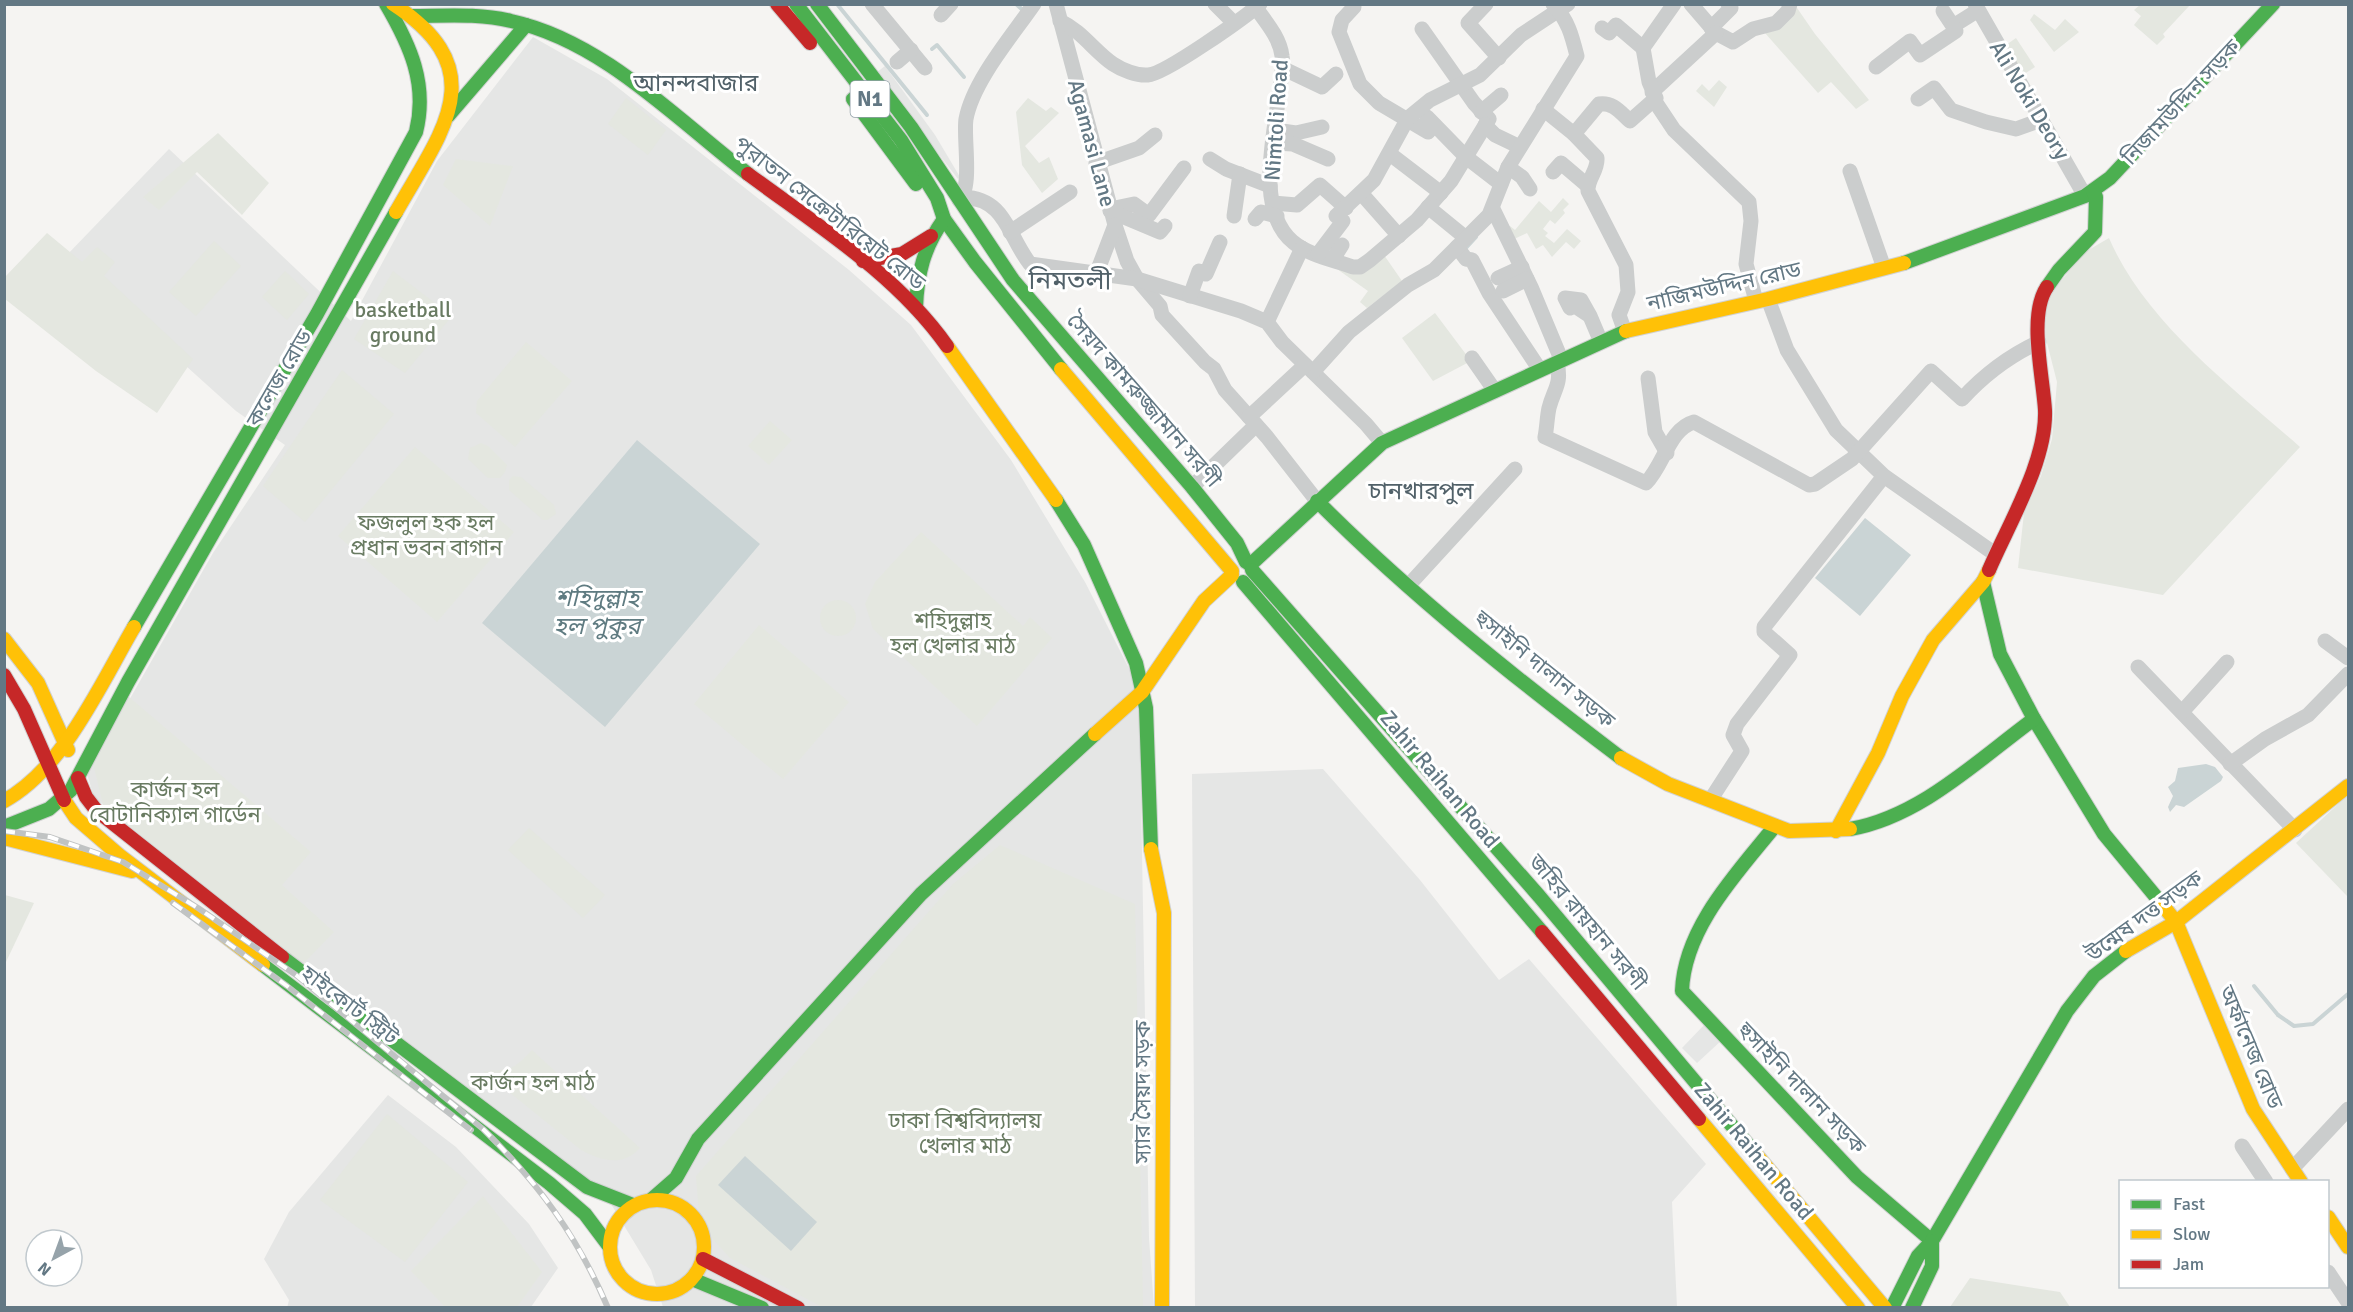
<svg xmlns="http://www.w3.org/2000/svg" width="2353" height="1312" viewBox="0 0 2353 1312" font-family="Signika,'Noto Sans Bengali',sans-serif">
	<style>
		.built { fill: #e5e6e5 }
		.green { fill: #e4e7e0 }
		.water { fill: #cad4d5 }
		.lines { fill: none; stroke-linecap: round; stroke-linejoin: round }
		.stream { stroke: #cad4d5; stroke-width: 4 }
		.fast-casing { stroke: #d1d2d2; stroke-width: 16 }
		.slow-casing { stroke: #d1d2d2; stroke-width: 16 }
		.jam-casing { stroke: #d1d2d2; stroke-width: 16 }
		.street { stroke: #cbcdcd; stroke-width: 15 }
		.fast { stroke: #4caf50; stroke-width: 14 }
		.slow { stroke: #ffc107; stroke-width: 14 }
		.jam { stroke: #c62828; stroke-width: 14 }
		.rail-casing { stroke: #c0c3c3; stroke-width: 6 }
		.rail { stroke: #fff; stroke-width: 4; stroke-dasharray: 11; stroke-linecap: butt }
		.labels { text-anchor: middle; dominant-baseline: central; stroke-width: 6; stroke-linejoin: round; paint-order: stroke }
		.shield { fill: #fff; stroke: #92a0a9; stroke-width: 1.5 }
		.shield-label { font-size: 21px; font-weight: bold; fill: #637884 }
		.street-label { font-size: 22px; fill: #637884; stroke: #fff }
		.park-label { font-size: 22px; fill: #697b62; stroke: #fff }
		.neighbourhood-label { font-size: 24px; fill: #516169; stroke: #fff }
		.water-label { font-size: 24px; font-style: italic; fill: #5f7b81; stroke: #fff }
		.quarter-label { font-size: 26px; fill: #516169; stroke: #fff }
	</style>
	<rect width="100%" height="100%" fill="#f5f4f2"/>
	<!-- built -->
	<g class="built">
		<path d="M533 37 607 79 849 270 911 325 1011 460 1085 582 1139 688 1149 1238 1154 1307H663L651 1270 611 1204 94 797 87 774 213 553 285 445 236 411 65 257 169 149 351 321 437 161Z"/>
		<path d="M885 66 935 135 960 177 958 179 876 73Z"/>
		<path d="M1323 769 1420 880 1499 980 1529 959 1706 1164 1672 1202 1677 1307H1195L1192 774Z"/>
		<path d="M1706 1023 1723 1039 1697 1063 1682 1048Z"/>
		<path d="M388 1095 456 1147 529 1224 558 1268 531 1307 287 1308 289 1300 264 1259 289 1212Z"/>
	</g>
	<!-- green -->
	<g class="green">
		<path d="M1795 5 1815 34 1869 100 1856 109 1831 82 1818 93 1765 33Z"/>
		<path d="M2140 5V4L2190 5 2163 34 2165 37 2157 45 2134 25 2141 16 2134 10Z"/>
		<path d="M2034 14 2055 30 2065 19 2079 32 2054 52 2030 20Z"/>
		<path d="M2016 38 2035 67 2021 76 2003 47Z"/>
		<path d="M1719 80 1727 87 1714 107 1696 91 1702 84 1709 91Z"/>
		<path d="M626 98 666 130 648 155 608 124Z"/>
		<path d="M1028 98 1046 111 1051 107 1059 113 1025 146 1039 163 1049 157 1058 179 1042 193 1022 165 1016 112Z"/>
		<path d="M218 133 269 183 242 215 197 172 159 210 143 197Z"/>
		<path d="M456 159 513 166 490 226 443 185Z"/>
		<path d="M1563 198 1569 204 1563 210 1565 213 1555 224 1550 220 1543 229 1548 233 1545 236 1554 243 1567 229 1581 241 1574 249 1566 242 1552 257 1543 245 1536 249 1527 233 1512 240 1506 228 1510 226 1515 230 1539 201 1551 212Z"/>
		<path d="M47 233 82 262 97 247 115 262 104 276 193 359 157 413 96 371 5 299V277Z"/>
		<path d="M2109 238C2145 322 2233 388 2300 447L2163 595 2018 568 2024 513 2041 476 2052 439 2057 382 2046 339 2045 311 2051 293 2085 252Z"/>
		<path d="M214 241 241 266 196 316 169 292Z"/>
		<path d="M1384 255 1402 281 1367 308 1360 302 1368 291 1330 264Z"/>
		<path d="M285 271 309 294 287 320 262 297Z"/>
		<path d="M393 271 452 316 405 373 354 339Z"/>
		<path d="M1435 313 1471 361 1433 381 1402 338Z"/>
		<path d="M526 342 572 381 515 447 476 413 477 401Z"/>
		<path d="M342 370 394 414 305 522 263 486Z"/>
		<path d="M770 421 792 440 769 465 748 446Z"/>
		<path d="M481 443 488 446 507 465 505 472 500 478H488L468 459 470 448Z"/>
		<path d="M415 447 514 532 437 622 338 536Z"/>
		<path d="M513 476 521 477 554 505 556 514 547 520H543L509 490V480Z"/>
		<path d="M921 532 1023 626 1030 617 1052 638 977 726 873 629 865 604 875 582Z"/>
		<circle cx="838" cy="618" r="18"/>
		<path d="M759 625 849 702 783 779 694 704Z"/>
		<path d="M128 696 311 852 282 885 334 932 302 965 103 805 93 763Z"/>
		<path d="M2348 795V897L2296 843Z"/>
		<path d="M529 828 605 895 583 918 508 850Z"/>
		<path d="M1000 845 1135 904 1143 1307H822L730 1258 709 1235 699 1213 696 1176 953 884Z"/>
		<path d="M5 895 34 903 5 964 4 895Z"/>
		<path d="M532 1050 640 1148C623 1167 601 1161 581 1150L483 1071C512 1069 511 1072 532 1050Z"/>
		<path d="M387 1114 468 1182 405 1262 320 1200Z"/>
		<path d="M483 1196 542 1272 517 1307H445L411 1271Z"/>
		<path d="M1970 1278 2060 1292 2070 1307H1950Z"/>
	</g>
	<!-- water -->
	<g class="water">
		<path d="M637 440 760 544 605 727 482 623Z"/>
		<path d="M1865 518 1911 555 1860 616 1815 578Z"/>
		<path d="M2206 764 2215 767 2223 777 2221 781 2184 807 2176 805 2170 812 2168 807 2173 796 2168 787 2175 781 2178 768Z"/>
		<path d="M745 1156 817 1222 791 1251 718 1185Z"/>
	</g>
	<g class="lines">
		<!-- stream -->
		<g class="stream">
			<path d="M837 4 927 115"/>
			<path d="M1016 4 1025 12"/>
			<path d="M932 49 937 45 964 77"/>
			<path d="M1465 249 1476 237"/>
			<path d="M2254 986 2278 1015"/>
			<path d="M2278 1015 2294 1026 2313 1024 2348 994"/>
		</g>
		<defs>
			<g id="fast">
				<path d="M796 4 901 140 937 198 944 219 975 262 1061 369"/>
				<path d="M817 4 911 127 1013 280 1192 487 1237 543 1246 562"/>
				<path d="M411 16C444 16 479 13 511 21 603 41 676 119 748 174"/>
				<path d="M853 99 916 184"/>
				<path d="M448 116 526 25"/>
				<path d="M1904 263 2085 196 2110 178 2273 4"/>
				<path d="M2047 287 2059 270 2095 232 2096 197 2093 191"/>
				<path d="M916 308C917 274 924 247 944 219"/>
				<path d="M1056 500 1084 545 1136 663 1146 708 1151 849"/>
				<path d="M1317 501C1411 595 1515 678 1621 758"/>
				<path d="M1250 565 1382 443 1626 331"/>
				<path d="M1252 570 1539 896 1754 1152"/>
				<path d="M1243 582 1542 932"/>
				<path d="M1983 582 2000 654 2034 719 2104 834 2161 903"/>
				<path d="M134 627 317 314 416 132C428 84 410 45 386 4"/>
				<path d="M1775 826C1737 873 1684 928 1682 991L1857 1177 1932 1241"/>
				<path d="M4 827 49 809 71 790 128 682 396 212"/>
				<path d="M1850 829C1920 817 1978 760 2034 719"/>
				<path d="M282 957 587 1187 633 1205"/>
				<path d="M263 965 549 1183 585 1214 609 1246"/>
				<path d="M652 1199 676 1178 698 1139 921 894 1095 734"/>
				<path d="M692 1279 762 1308"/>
				<path d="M1892 1308 1918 1256 1932 1241 2067 1011 2094 976 2126 951"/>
				<path d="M1912 1308 1932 1266V1241"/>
			</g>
			<g id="slow">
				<path d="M393 4C496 71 441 132 396 212"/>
				<path d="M1626 331 1768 299 1904 263"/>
				<path d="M947 346 1056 500"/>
				<path d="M1061 369 1232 571"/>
				<path d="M4 639 38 683 68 750"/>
				<path d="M1095 734 1142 692 1204 601 1232 575"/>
				<path d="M1621 758 1668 784 1789 831 1850 829"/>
				<path d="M64 800 76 818 119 855 263 965"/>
				<path d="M4 801C64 768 100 685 134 627"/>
				<path d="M1836 831 1878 753 1902 696 1933 640 1983 582 1989 570"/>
				<path d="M4 838 132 871"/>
				<path d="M1151 849 1164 913 1162 1308"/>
				<path d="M2161 903 2176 922 2253 1109 2301 1182"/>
				<path d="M2126 951 2176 922 2348 786"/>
				<path d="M1699 1119 1858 1308"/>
				<path d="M1754 1152 1885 1308"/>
				<circle cx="657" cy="1247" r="47"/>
				<path d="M2328 1217 2348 1247"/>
			</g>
			<g id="jam">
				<path d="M777 4 810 43"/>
				<path d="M748 174C818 226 896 274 947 346"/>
				<path d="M863 261 902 254 931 236"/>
				<path d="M1989 570C2009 523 2047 461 2045 410 2043 376 2028 315 2047 287"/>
				<path d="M4 675 24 709 64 800"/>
				<path d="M78 778 86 797 96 810 282 957"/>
				<path d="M1542 932 1699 1119"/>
				<path d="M703 1259 798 1308"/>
			</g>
		</defs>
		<!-- fast casing -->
		<use href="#fast" class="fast-casing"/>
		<!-- slow casing -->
		<use href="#slow" class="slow-casing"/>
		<!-- jam casing -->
		<use href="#jam" class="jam-casing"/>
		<!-- street -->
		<g class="street">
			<path d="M872 4 925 68"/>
			<path d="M1056 4 1115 225 1127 261 1137 279 1160 306 1162 315 1205 362 1214 369 1225 390 1267 437 1317 501"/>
			<path d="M1215 4 1234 23"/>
			<path d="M1486 4 1468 23 1499 58"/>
			<path d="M1691 4 1716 33 1733 42 1753 29 1776 23 1788 11 1790 4"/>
			<path d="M1975 4 2085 196"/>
			<path d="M1354 7 1342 20 1339 32 1360 84 1379 103 1428 132 1434 125"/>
			<path d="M1256 8C1266 22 1280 38 1282 56 1284 66 1281 78 1280 88 1275 131 1254 210 1293 242 1308 255 1334 260 1353 267H1360L1370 260 1417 220 1451 181 1489 119 1474 103 1422 29"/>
			<path d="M1943 11 1953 26 1977 11"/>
			<path d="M941 15 951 4"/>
			<path d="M1060 21C1082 31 1094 51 1113 64 1122 70 1137 76 1148 75 1165 74 1244 18 1260 4"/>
			<path d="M1602 28 1609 33 1616 25 1643 48"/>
			<path d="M1711 28 1731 8 1728 4"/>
			<path d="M897 62 911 50"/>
			<path d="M1876 67 1910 41 1920 55 1956 31 1953 26"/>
			<path d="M1282 68 1322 87 1336 74"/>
			<path d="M1652 92 1716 33"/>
			<path d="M1918 99 1934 88 1951 110 1986 122 2016 129 2041 120"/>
			<path d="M1654 100 1674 130 1749 202 1751 221 1746 264 1756 301"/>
			<path d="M1543 109 1574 134"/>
			<path d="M1481 112 1501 95"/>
			<path d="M1427 117 1466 157 1501 184"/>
			<path d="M1485 125 1495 135 1520 147"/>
			<path d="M1275 130 1296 133 1322 127"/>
			<path d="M1274 143 1293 144 1328 159"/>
			<path d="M1390 154 1441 193"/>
			<path d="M1210 159 1226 169 1270 186"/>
			<path d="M1096 163 1139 148 1155 135"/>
			<path d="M1508 167 1522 177 1530 189"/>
			<path d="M1850 171 1884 268"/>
			<path d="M1553 172 1561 163 1588 186"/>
			<path d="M1361 193 1399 236"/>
			<path d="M963 197C1006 199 1007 234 1030 264L1137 279 1241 311 1267 322 1282 342 1366 424 1382 443"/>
			<path d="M959 200C973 188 963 137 966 119 973 81 1012 36 1034 4"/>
			<path d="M1273 203 1297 205 1320 185 1346 208"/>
			<path d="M1428 207 1466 238"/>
			<path d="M1110 209 1134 204 1149 215 1184 168"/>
			<path d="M1493 209 1531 287 1561 359"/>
			<path d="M1110 211 1160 232 1165 226"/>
			<path d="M1234 216 1240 174"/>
			<path d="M1255 219 1261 212 1277 216"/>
			<path d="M1010 232 1070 192"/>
			<path d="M1457 247 1466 259 1472 260 1489 293 1540 370"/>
			<path d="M1318 254 1343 221 1336 216 1374 180 1408 118 1430 100 1480 75 1521 35 1568 4"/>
			<path d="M1333 259 1342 245"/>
			<path d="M1097 272 1115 225"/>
			<path d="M1498 278 1522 267"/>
			<path d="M1503 291 1527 279"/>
			<path d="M1190 296 1199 271 1206 274 1220 242"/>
			<path d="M1768 299 1787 350 1836 430 1884 476 1995 554"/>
			<path d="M1590 316 1575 306 1570 308 1565 298 1581 300 1590 316 1601 342"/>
			<path d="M1267 322 1302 248"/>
			<path d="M1625 332 1619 315 1628 292 1626 265 1588 191C1587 179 1598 171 1597 158L1574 134 1599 104C1613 102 1620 112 1630 121L1656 98 1649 82 1643 48 1674 4"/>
			<path d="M1472 358 1495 391"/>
			<path d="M1557 362C1562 385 1554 388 1549 408 1547 417 1547 427 1545 437L1646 483C1664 465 1669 429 1694 422L1809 485 1815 484 1852 459 1931 371 1962 399C1983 376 2011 355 2039 342"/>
			<path d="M1313 372 1349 332 1408 285 1434 270 1489 215 1508 167 1577 56C1572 36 1568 20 1553 4"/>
			<path d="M1648 378 1655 432 1667 453"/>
			<path d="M1249 417 1305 365"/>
			<path d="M1192 487 1256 425"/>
			<path d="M1408 586 1515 469"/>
			<path d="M2325 641 2348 658"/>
			<path d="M2138 667 2295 830"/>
			<path d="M2182 712 2227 662"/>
			<path d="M2230 764 2265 739 2308 715 2348 674"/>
			<path d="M1711 799 1742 751 1733 735 1737 724 1790 655 1764 632V627L1884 476"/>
			<path d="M2242 1146 2266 1182"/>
			<path d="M2292 1169 2348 1109"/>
			<path d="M2328 1272 2348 1302"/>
		</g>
		<!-- fast -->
		<use href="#fast" class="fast"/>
		<!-- slow -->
		<use href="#slow" class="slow"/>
		<!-- jam -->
		<use href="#jam" class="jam"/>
		<defs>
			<g id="rail">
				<path d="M4 831 50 837 123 862 198 908 296 975 483 1129C538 1183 577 1235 608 1308"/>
				<path d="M173 903 287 986 471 1130"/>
			</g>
		</defs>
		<!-- rail casing -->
		<use href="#rail" class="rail-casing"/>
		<!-- rail -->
		<use href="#rail" class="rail"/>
	</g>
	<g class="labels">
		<!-- shield labels -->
		<rect class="shield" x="850.5" y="81" width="39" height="36" rx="4.5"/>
		<g class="shield-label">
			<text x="870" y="99">N1</text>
		</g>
		<!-- street labels -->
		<g class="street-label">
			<text transform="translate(2030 100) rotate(59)">Ali Noki Deory</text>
			<text transform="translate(2181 102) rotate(-47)">নিজামউদ্দিন সড়ক</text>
			<text transform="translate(1276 120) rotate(-86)">Nimtoli Road</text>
			<text transform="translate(1092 143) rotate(75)">Agamasi Lane</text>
			<text transform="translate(830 213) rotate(38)">পুরাতন সেক্রেটারিয়েট রোড</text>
			<text transform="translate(1724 286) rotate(-13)">নাজিমউদ্দিন রোড</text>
			<text transform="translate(279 378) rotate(-60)">কলেজ রোড</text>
			<text transform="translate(1144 400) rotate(49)">সৈয়দ কামরুজ্জামান সরণী</text>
			<text transform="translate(1545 669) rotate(39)">হুসাইনি দালান সড়ক</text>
			<text transform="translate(1440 779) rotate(50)">Zahir Raihan Road</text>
			<text transform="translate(2144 916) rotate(-36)">উন্মেষ দত্ত সড়ক</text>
			<text transform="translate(1588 922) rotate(50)">জহির রায়হান সরণী</text>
			<text transform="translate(350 1005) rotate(37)">হাইকোর্ট স্ট্রিট</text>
			<text transform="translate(2251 1047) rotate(67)">অর্ফানেজ রোড</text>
			<text transform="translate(1802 1088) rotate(46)">হুসাইনি দালান সড়ক</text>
			<text transform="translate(1142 1092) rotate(-90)">স্যার সৈয়দ সড়ক</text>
			<text transform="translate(1754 1151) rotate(50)">Zahir Raihan Road</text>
		</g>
		<!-- park labels -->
		<g class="park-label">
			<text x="403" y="309">basketball<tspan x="403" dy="25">ground</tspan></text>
			<text x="426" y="522">ফজলুল হক হল<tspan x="426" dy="25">প্রধান ভবন বাগান</tspan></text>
			<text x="953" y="620">শহিদুল্লাহ<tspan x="953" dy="25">হল খেলার মাঠ</tspan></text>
			<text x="175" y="789">কার্জন হল<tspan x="175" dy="25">বোটানিক্যাল গার্ডেন</tspan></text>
			<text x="533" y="1082">কার্জন হল মাঠ</text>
			<text x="965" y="1120">ঢাকা বিশ্ববিদ্যালয়<tspan x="965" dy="25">খেলার মাঠ</tspan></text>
		</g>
		<!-- neighbourhood labels -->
		<g class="neighbourhood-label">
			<text x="696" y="83">আনন্দবাজার</text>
			<text x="1421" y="491">চানখারপুল</text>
		</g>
		<!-- water labels -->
		<g class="water-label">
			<text x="597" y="598">শহিদুল্লাহ<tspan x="597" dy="28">হল পুকুর</tspan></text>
		</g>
		<!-- quarter labels -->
		<g class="quarter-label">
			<text x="1070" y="281">নিমতলী</text>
		</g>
	</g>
	<!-- border -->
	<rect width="2353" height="1312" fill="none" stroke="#637884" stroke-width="12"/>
	<!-- legend -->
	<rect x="2119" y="1180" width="210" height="108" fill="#ffffff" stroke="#c1c9ce" stroke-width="1.5"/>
	<rect x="2131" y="1200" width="30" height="9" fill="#4caf50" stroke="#c1c9ce" stroke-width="1.5"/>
	<text x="2173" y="1210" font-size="18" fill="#637884">Fast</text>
	<rect x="2131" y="1230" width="30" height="9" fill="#ffc107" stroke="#c1c9ce" stroke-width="1.5"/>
	<text x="2173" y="1240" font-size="18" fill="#637884">Slow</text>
	<rect x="2131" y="1260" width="30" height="9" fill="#c62828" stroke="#c1c9ce" stroke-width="1.5"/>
	<text x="2173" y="1270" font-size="18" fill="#637884">Jam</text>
	<!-- north arrow -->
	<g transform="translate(54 1258) rotate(221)"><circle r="28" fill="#ffffff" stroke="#c1c9ce" stroke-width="1.5"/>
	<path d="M0-4.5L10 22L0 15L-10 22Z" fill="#96a3aa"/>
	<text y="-9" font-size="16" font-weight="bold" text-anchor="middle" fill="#637884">N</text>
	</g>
</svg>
